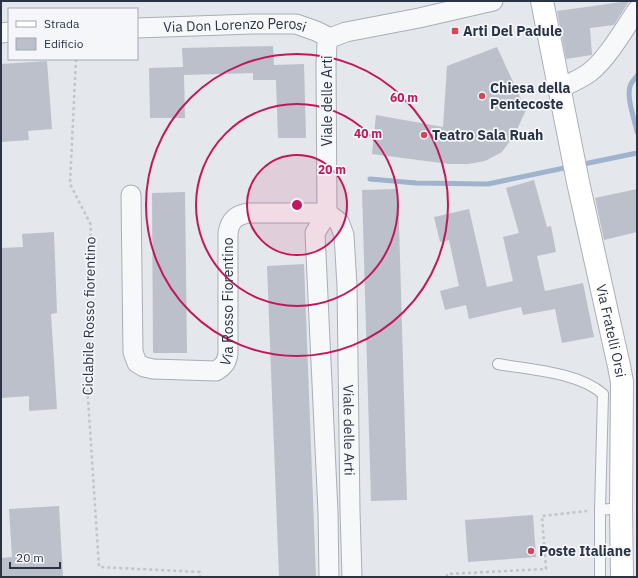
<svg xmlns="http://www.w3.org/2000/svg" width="638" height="578" viewBox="0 0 638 578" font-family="'IBM Plex Sans',sans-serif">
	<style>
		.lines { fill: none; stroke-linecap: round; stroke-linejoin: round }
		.stream { stroke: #9fb4cc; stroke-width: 5 }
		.building { fill: #bbc0ca }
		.service-casing { stroke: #a9aeb7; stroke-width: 12 }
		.minor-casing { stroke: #a9aeb7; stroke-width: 21 }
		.secondary-casing { stroke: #a9aeb7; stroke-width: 24 }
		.path { stroke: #c2c5cb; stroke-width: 2.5; stroke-dasharray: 3 3; stroke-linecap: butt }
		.service { stroke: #f7f8fa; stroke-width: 10 }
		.minor { stroke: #f7f8fa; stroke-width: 19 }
		.secondary { stroke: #fff; stroke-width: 22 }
		.ring { fill: none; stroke: #c2185b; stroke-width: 2 }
		.poi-dot { fill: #d1495b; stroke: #f4f6f9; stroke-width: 1.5 }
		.labels { text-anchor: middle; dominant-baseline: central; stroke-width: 3.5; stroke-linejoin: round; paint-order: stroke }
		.street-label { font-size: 14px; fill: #2b3445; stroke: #f4f6f9 }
		.poi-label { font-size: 14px; font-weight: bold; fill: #2b3445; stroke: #f4f6f9; text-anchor: start }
		.centre { fill: #c2185b; stroke: #f4f6f9; stroke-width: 2 }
		.ring-label { font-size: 12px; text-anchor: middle; font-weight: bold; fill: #c2185b; stroke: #f4f6f9; stroke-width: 3.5; stroke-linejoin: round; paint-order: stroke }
	</style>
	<rect width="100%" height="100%" fill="#e4e7ec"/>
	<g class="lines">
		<!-- stream -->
		<g class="stream">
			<path d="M637 76C635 79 632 81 631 84 625 94 635 121 637 132"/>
			<path d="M579 165 637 153"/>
			<path d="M370 179 416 183 488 184 569 167"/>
		</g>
	</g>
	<!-- building -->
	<g class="building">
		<path d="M629 1 614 25 590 28 592 55 566 59 557 11Z"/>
		<path d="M273 46 274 65 304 64 306 138H278L276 80H253V73L184 75 185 118H150L149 68 183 67 182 48Z"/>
		<path d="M497 47 526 110 515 134 502 152 485 161 468 164H449L372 154 376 115 443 127 447 66Z"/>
		<path d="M47 61 52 129 28 131 29 140 1 142V64Z"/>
		<path d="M534 180 547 227 551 226 556 252 537 256 545 291 583 283 594 337 562 343 555 309 523 315 521 307 469 319 466 305 445 310 440 291 459 286 449 240 440 242 434 217 469 209 487 287 513 281 503 237 519 233 506 188Z"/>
		<path d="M398 189 407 500 371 501 362 190Z"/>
		<path d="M637 189V232L604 240 595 198Z"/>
		<path d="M185 192 187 353H153L152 193Z"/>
		<path d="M54 232 57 313 51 314 57 409 29 411V396L1 398V248L23 247 22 234Z"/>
		<path d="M304 264 316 577H279L267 266Z"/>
		<path d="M59 506 63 577H1V558L12 557 9 509Z"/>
		<path d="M533 515 536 557 468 562 465 520Z"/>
	</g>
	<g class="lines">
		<defs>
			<g id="service">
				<path d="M498 364C531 370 578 372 603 394L600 510"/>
				<path d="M600 577V510L621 508"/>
			</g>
			<g id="minor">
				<path id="s1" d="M137 28 252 24H296L316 31 330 38"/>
				<path d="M1 33 9 32"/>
				<path d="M560 88C571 83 581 79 590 72 607 59 625 28 637 10"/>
				<path id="s2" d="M131 195 133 352 137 363 144 367 153 369 216 371C224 366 227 362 228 353V233C230 220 236 215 249 213H327"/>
				<path id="s3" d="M327 213 339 222 344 235 347 286 350 511 352 577"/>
				<path d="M329 577 328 512 315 233 327 213 326 64 327 44 330 38 346 32 419 18 493 1"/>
			</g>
			<g id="secondary">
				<path id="s4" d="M542 1 578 182 619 366 622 382 621 508 622 577"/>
			</g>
		</defs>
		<!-- service casing -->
		<use href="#service" class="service-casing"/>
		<!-- minor casing -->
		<use href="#minor" class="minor-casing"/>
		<!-- secondary casing -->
		<use href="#secondary" class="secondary-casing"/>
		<!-- path -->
		<g class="path">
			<path d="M76 59 70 184 91 225 86 368 99 567 200 572V577"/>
			<path d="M447 577V574L546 569 542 516 587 511"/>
		</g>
		<!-- service -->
		<use href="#service" class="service"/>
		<!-- minor -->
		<use href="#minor" class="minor"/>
		<!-- secondary -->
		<use href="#secondary" class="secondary"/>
	</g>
	<!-- distance rings -->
	<circle cx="297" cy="205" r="50" fill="#c2185b" fill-opacity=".12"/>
	<g class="ring">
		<circle cx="297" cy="205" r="50"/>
		<circle cx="297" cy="205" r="101"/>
		<circle cx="297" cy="205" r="151"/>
	</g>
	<!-- markers -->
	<g class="poi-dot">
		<rect x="451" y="27" width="8" height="8" rx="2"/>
		<circle cx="482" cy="96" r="4"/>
		<circle cx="424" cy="135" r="4"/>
		<circle cx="531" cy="551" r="4"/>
	</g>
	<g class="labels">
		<!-- street labels -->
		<g class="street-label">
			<text stroke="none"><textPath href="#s1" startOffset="98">Via Don Lorenzo Perosi</textPath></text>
			<text transform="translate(327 101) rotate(-90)">Viale delle Arti</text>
			<text stroke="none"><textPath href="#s2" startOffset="323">Via Rosso Fiorentino</textPath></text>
			<text transform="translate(89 316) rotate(-89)">Ciclabile Rosso fiorentino</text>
			<text stroke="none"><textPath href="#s4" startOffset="337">Via Fratelli Orsi</textPath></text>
			<text stroke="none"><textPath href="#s3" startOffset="224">Viale delle Arti</textPath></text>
		</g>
		<!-- poi labels -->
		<g class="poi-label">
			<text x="463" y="31">Arti Del Padule</text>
			<text x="490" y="88">Chiesa della<tspan x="490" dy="16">Pentecoste</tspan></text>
			<text x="432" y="135">Teatro Sala Ruah</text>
			<text x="539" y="551">Poste Italiane</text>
		</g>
	</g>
	<circle cx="297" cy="205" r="6" class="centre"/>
	<g class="ring-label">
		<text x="404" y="102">60 m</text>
		<text x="368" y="138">40 m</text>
		<text x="332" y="174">20 m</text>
	</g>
	<!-- border -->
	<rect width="638" height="578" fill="none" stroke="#2b3445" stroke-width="4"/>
	<!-- legend -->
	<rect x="8" y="8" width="130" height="52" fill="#f4f6f9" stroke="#a4a8b1"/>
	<rect x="16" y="21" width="20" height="6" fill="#ffffff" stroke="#a4a8b1"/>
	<text x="44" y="28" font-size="12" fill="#2b3445">Strada</text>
	<rect x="16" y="38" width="20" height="12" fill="#bbc0ca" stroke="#a4a8b1"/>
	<text x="44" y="48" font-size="12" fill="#2b3445">Edificio</text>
	<!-- scale -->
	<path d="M10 562v6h50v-6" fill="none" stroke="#2b3445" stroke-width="2"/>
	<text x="16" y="562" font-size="12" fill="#2b3445" stroke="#f4f6f9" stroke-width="3" paint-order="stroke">20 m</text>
</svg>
